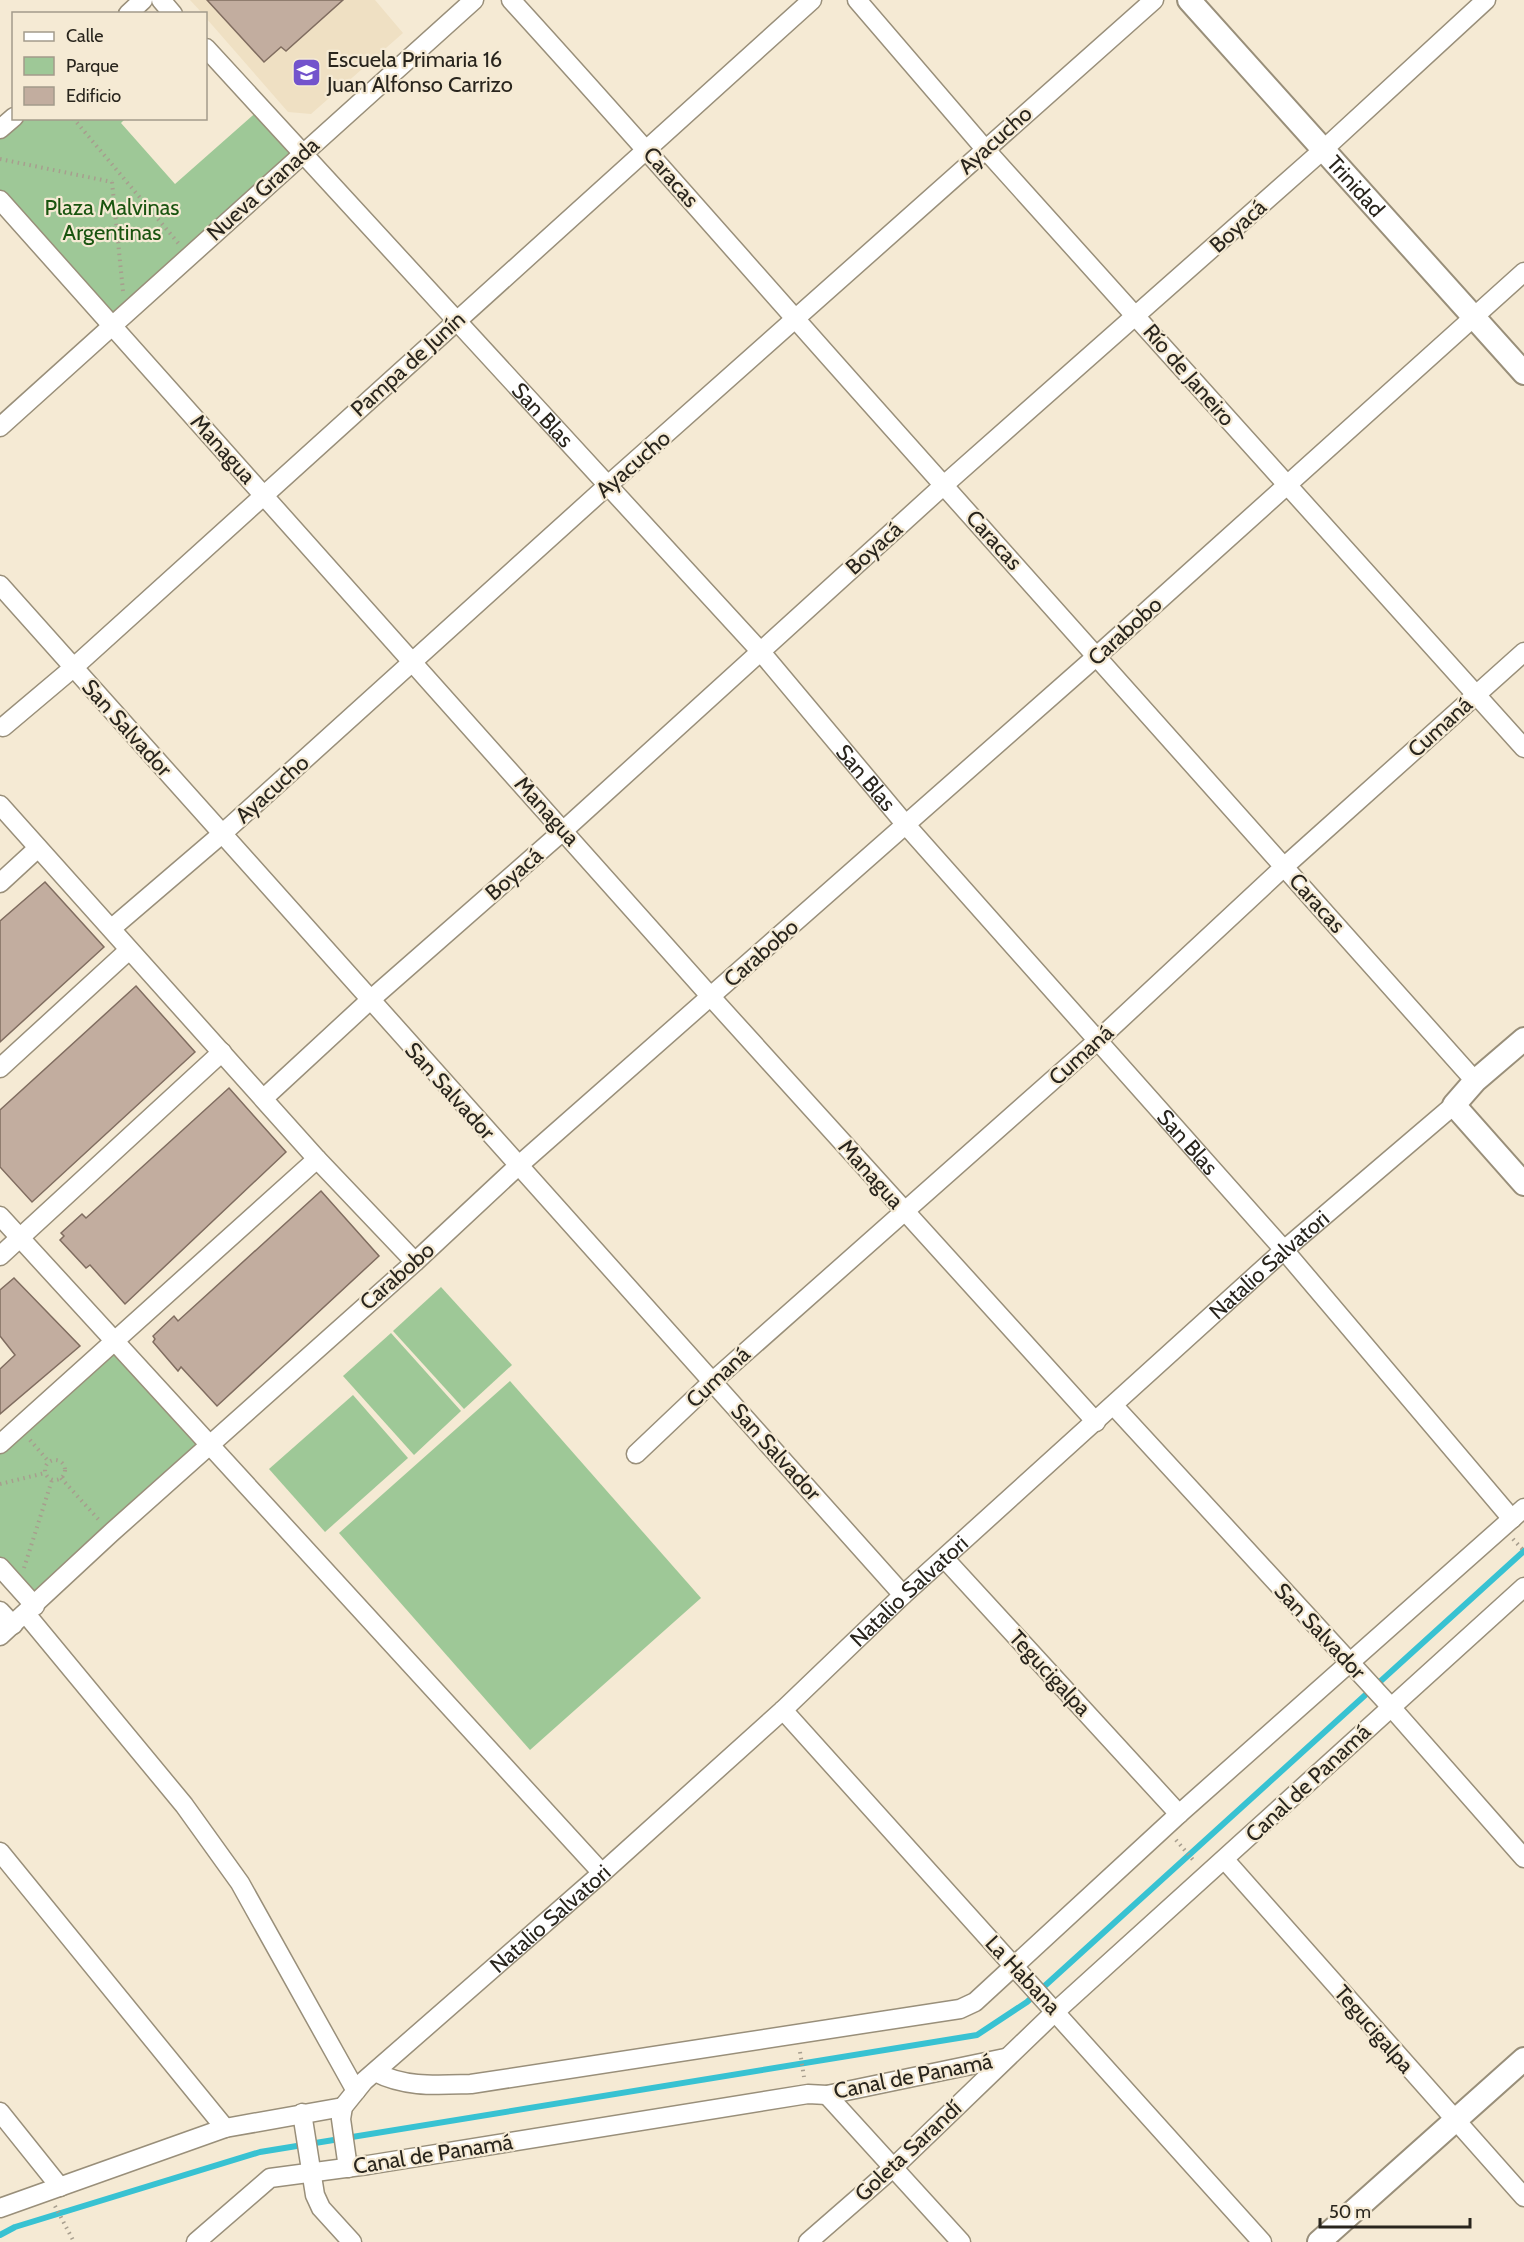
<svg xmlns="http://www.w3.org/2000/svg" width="1524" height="2242" viewBox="0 0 1524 2242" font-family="Cabin,sans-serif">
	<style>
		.built { fill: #efe0c3 }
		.green { fill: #9ec897 }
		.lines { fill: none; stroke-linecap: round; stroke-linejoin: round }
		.stream { stroke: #38c2d2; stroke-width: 6 }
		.building { fill: #c2ad9f; stroke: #806d60; stroke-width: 1.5 }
		.minor-casing { stroke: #998f7a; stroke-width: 21 }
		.tertiary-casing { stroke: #998f7a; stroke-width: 26 }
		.path { stroke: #a79e8e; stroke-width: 4; stroke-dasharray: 1.5 4.5; stroke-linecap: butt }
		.minor { stroke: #fff; stroke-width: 18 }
		.tertiary { stroke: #fff; stroke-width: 22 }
		.labels { text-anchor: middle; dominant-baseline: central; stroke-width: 4.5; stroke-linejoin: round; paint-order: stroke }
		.poi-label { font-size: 22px; fill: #29251d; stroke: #f5ead4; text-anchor: start }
		.street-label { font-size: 22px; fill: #29251d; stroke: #f5ead4 }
		.park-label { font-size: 22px; fill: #19540f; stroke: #f5ead4 }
	</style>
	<rect width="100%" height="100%" fill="#f5ead4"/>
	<!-- built -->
	<path class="built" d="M190 0H375L403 33 311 114 288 112 206 18V14L202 13Z"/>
	<!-- green -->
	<g class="green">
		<path d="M261 108 302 154 111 325 0 200V129L14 118 125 119 121 123 175 184Z"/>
		<path d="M441 1287 512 1365 464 1409 393 1331Z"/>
		<path d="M391 1333 461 1411 414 1455 343 1376Z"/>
		<path d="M114 1340 209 1447 35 1606 0 1567V1444Z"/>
		<path d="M510 1381 701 1598 530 1750 339 1533Z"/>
		<path d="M353 1395 408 1458 325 1532 269 1469Z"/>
	</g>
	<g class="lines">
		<!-- stream -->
		<path class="stream" d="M0 2235 15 2227 260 2152 977 2035 1027 2002 1524 1551"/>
	</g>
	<!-- building -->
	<g class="building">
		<path d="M207 0H343L286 51 281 47 264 62Z"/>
		<path d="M45 882 104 947 0 1042V921Z"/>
		<path d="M136 986 195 1052 32 1202 0 1167V1110Z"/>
		<path d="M229 1088 286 1152 125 1304 90 1265 86 1268 60 1240 64 1236 61 1233 82 1214 86 1218Z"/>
		<path d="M321 1191 379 1256 217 1406 181 1367 178 1371 153 1342 155 1339 153 1336 174 1316 178 1321Z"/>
		<path d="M14 1278 80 1346 0 1414V1369L15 1355 0 1336V1290Z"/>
	</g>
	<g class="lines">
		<defs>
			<g id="minor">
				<path d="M161 0 173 14"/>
				<path d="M511 0C627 127 740 257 855 386 1062 618 1270 849 1475 1081"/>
				<path d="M857 0 985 149 1524 748"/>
				<path d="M128 14 143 0"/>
				<path id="s1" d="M206 48 761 652 906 825 1284 1250 1512 1519"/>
				<path d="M0 129 14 117"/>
				<path d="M0 200 711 997 1096 1422"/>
				<path d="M0 427 474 0"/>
				<path d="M0 585 903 1595"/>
				<path d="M3 727 73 668 812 0"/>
				<path d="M0 805 317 1159 415 1262"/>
				<path d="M0 883 38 848"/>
				<path d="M112 928 223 833 607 486 1154 0"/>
				<path d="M0 1068 129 950"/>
				<path d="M264 1098 369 1001 564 830 944 485 1324 149 1486 0"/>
				<path d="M0 1216 602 1873"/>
				<path d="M0 1256 222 1052"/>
				<path d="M1114 1406 1391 1707 1524 1858"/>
				<path d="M0 1444 317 1159"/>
				<path d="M636 1454 713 1381 1098 1040 1285 866 1524 652"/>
				<path d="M945 1559 1179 1814"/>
				<path d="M0 1567 35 1606"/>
				<path d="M0 1611 13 1625"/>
				<path d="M26 1614 184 1805 240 1883 356 2091"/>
				<path d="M0 1636 111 1533 415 1262 518 1166 1098 655 1524 272"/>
				<path d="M783 1710 1262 2242"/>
				<path d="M0 1852 225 2128"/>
				<path d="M1225 1860 1524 2197"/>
				<path d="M375 2072C406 2088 437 2085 471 2084L960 2009 975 2002 1179 1814 1524 1508"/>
				<path d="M827 2095 961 2242"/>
				<path d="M0 2112 60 2187"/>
				<path d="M302 2113 315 2195 321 2208 352 2242"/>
				<path id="s2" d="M348 2168 341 2119 343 2107 364 2081 602 1873 783 1710 903 1595 1284 1250 1454 1105"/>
				<path d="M0 2208 225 2128 343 2107"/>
				<path d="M196 2242 270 2178 368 2165 808 2094 827 2095 1005 2058"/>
				<path d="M808 2242 894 2167 1056 2011 1524 1587"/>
			</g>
			<g id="tertiary">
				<path id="s3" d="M1189 0 1524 373"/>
				<path d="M1524 1039 1475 1081 1454 1105 1524 1184"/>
				<path d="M1319 2242 1524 2059"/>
			</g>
		</defs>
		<!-- minor casing -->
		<use href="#minor" class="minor-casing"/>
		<!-- tertiary casing -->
		<use href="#tertiary" class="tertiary-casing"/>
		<!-- path -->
		<g class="path">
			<path d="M73 118 179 244"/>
			<path d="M0 159 112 182"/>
			<path d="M112 182 123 291"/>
			<path d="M30 1440 49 1462"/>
			<circle cx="55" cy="1470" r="10"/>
			<path d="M61 1478 99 1520"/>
			<path d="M0 1484 45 1473"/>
			<path d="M1513 1539 1524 1551"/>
			<path d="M24 1568 52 1480"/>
			<path d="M1176 1840 1194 1861"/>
			<path d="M800 2052 804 2077"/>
			<path d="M55 2206 74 2242"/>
		</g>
		<!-- minor -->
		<use href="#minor" class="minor"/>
		<!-- tertiary -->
		<use href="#tertiary" class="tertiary"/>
	</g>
	<!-- icons -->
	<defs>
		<symbol id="school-square" viewBox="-11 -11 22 22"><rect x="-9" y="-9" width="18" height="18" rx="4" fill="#7353cc" stroke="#f5ead4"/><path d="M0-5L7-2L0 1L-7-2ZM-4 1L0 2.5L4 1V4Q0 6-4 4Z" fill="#fff"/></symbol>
	</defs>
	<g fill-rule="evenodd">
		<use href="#school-square" x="290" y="56" width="33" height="33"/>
	</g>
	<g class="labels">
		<!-- poi labels -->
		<g class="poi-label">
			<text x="327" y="59">Escuela Primaria 16<tspan x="327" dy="25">Juan Alfonso Carrizo</tspan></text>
		</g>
		<!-- street labels -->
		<g class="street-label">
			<text transform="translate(995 140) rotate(-42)">Ayacucho</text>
			<text transform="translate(671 177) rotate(49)">Caracas</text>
			<text stroke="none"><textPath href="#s3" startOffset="250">Trinidad</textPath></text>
			<text transform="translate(263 189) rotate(-42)">Nueva Granada</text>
			<text transform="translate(1238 226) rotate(-42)">Boyacá</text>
			<text transform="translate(408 364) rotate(-42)">Pampa de Junín</text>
			<text transform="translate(1189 375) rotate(49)">Río de Janeiro</text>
			<text stroke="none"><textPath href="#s1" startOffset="498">San Blas</textPath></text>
			<text transform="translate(223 449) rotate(48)">Managua</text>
			<text transform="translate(633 464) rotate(-41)">Ayacucho</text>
			<text transform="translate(994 540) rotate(48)">Caracas</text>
			<text transform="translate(874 548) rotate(-42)">Boyacá</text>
			<text transform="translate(1125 631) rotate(-42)">Carabobo</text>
			<text transform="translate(1440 727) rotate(-42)">Cumaná</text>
			<text transform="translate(127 728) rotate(48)">San Salvador</text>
			<text stroke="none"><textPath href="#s1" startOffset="984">San Blas</textPath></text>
			<text transform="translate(272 789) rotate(-42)">Ayacucho</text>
			<text transform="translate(547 811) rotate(48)">Managua</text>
			<text transform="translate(514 874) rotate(-41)">Boyacá</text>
			<text transform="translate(1317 903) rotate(48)">Caracas</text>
			<text transform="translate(761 953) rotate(-41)">Carabobo</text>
			<text transform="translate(1081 1055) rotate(-42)">Cumaná</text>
			<text transform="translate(450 1091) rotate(48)">San Salvador</text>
			<text stroke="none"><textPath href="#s1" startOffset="1470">San Blas</textPath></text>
			<text transform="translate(871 1174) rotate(48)">Managua</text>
			<text stroke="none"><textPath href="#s2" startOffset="1314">Natalio Salvatori</textPath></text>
			<text transform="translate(397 1276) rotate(-41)">Carabobo</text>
			<text transform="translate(718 1377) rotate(-43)">Cumaná</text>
			<text transform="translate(776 1452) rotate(48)">San Salvador</text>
			<text stroke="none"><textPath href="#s2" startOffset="828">Natalio Salvatori</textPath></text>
			<text transform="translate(1320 1631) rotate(47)">San Salvador</text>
			<text transform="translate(1050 1673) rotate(47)">Tegucigalpa</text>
			<text transform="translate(1308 1783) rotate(-43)">Canal de Panamá</text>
			<text stroke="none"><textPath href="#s2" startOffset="342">Natalio Salvatori</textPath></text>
			<text transform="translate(1023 1975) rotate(47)">La Habana</text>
			<text transform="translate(1374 2029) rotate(49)">Tegucigalpa</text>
			<text transform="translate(913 2076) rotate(-11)">Canal de Panamá</text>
			<text transform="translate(908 2151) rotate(-43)">Goleta Sarandí</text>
			<text transform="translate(433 2154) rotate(-9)">Canal de Panamá</text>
		</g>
		<!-- park labels -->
		<g class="park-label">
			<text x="112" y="207">Plaza Malvinas<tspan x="112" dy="25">Argentinas</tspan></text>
		</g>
	</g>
	<!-- legend -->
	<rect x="12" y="12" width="195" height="108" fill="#f5ead4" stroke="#a39b8b" stroke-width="1.5"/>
	<rect x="24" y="32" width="30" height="9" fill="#ffffff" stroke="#a39b8b" stroke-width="1.5"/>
	<text x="66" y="42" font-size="18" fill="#29251d">Calle</text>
	<rect x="24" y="57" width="30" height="18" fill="#9ec897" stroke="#a39b8b" stroke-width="1.5"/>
	<text x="66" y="72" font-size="18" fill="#29251d">Parque</text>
	<rect x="24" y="87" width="30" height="18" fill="#c2ad9f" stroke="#a39b8b" stroke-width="1.5"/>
	<text x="66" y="102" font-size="18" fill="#29251d">Edificio</text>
	<!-- scale -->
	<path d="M1320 2218v9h150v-9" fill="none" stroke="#29251d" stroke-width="3"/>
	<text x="1329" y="2218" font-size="18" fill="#29251d" stroke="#f5ead4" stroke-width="4.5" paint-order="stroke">50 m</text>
</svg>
